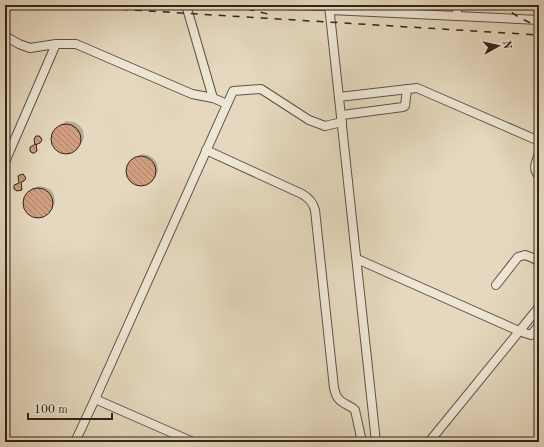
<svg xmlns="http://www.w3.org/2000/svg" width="544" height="447" viewBox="0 0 544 447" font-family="'Old Standard TT',serif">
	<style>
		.shadow { fill: #0003 }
		.building { fill: url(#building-back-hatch); stroke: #31251a }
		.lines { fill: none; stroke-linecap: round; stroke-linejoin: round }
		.minor-casing { stroke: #5e5243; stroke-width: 10 }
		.minor { stroke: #eee6d5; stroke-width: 8 }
		.rail { stroke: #31251a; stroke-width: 1.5; stroke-dasharray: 7 7; stroke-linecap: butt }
	</style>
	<defs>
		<pattern id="building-back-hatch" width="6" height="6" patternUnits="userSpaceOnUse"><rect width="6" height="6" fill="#d19f80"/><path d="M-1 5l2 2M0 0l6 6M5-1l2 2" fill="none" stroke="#aa8168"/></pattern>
	</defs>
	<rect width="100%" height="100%" fill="#e5d8be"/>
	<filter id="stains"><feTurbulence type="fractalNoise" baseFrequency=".005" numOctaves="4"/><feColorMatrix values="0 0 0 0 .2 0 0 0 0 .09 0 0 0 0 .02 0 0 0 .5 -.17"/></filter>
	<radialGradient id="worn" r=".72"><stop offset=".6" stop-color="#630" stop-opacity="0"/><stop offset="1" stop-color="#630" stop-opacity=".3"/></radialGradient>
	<!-- shadow -->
	<g class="shadow">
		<path d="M67 121 74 122 79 125 83 130 84 137 82 143 77 148 74 150 68 153 62 152 57 149 53 144 52 137 54 131 61 124Z"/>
		<path d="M40 135 42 138 41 141 37 143V149L36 151V137Z"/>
		<path d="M142 154 148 155 153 158 157 163 158 170 156 176 151 180 148 183 143 186 136 185 131 182 127 177 126 170 128 164 133 159 136 157Z"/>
		<path d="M22 174H24L26 177 25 179 21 181 22 188 21 189 16 185 20 183 19 177Z"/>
		<path d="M39 186 45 187 51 190 54 195 55 202 53 208 49 213 46 215 40 218 33 217 28 214 24 209 23 202 25 196 33 188Z"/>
	</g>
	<!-- building -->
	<g class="building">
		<circle cx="66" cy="139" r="15"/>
		<path d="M36 136H39L41 138 42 140 40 143 35 145 34 139Z"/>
		<path d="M36 144 37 151 34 153H32L30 151V147Z"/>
		<circle cx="141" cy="171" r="15"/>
		<path d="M23 174 25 177 26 178 24 181 21 182 22 190 17 191 14 189V185L19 183 18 176 20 175Z"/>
		<circle cx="38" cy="203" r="15"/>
	</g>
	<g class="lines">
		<defs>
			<g id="minor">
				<path d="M186 5 213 98 227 104"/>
				<path d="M283 5 329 6"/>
				<path d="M329 5 376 442"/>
				<path d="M457 5V16"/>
				<path d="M330 10 539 20"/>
				<path d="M5 36 19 44 30 48 56 44H76L192 94 213 98"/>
				<path d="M339 97 417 88 539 141"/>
				<path d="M342 115 403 107 405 106 407 89"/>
				<path d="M206 150 302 194C309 198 313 202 315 210L334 388C335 392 336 396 338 398 342 404 350 405 355 410L362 442"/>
				<path d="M539 154C536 162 532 169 539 176"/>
				<path d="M5 162 56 44"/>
				<path d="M357 259 519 331 531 335 539 325"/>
				<path d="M496 285 518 257 525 255 533 258 539 262"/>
				<path d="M75 442 95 399"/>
				<path d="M193 442 95 399 233 91 261 89 309 120 325 126 342 122"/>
				<path d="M429 442 539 307"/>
			</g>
		</defs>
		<!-- minor casing -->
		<use href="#minor" class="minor-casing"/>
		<!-- minor -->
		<use href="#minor" class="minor"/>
		<!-- rail -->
		<g class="rail">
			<path d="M51 5 539 35"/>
			<path d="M500 5 520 18 539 27"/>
			<path d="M247 9 268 14"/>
		</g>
	</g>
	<!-- margin -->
	<rect width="544" height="447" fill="none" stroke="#e5d8be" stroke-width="20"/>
	<rect x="6" y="6" width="532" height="435" fill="none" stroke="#31251a" stroke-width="2"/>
	<rect x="10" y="10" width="524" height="427" fill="none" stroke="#31251a"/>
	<!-- north arrow -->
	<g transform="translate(498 46) rotate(82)" stroke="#eee6d5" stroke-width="3" paint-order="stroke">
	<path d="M0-3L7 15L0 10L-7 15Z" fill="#31251a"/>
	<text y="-6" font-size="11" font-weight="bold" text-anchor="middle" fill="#31251a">N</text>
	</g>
	<!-- scale -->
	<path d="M28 413v6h84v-6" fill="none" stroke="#31251a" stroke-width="2"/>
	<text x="34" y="413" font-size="12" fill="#31251a" stroke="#eee6d5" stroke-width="3" paint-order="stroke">100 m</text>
	<rect width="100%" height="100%" filter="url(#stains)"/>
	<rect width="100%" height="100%" fill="url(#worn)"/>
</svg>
